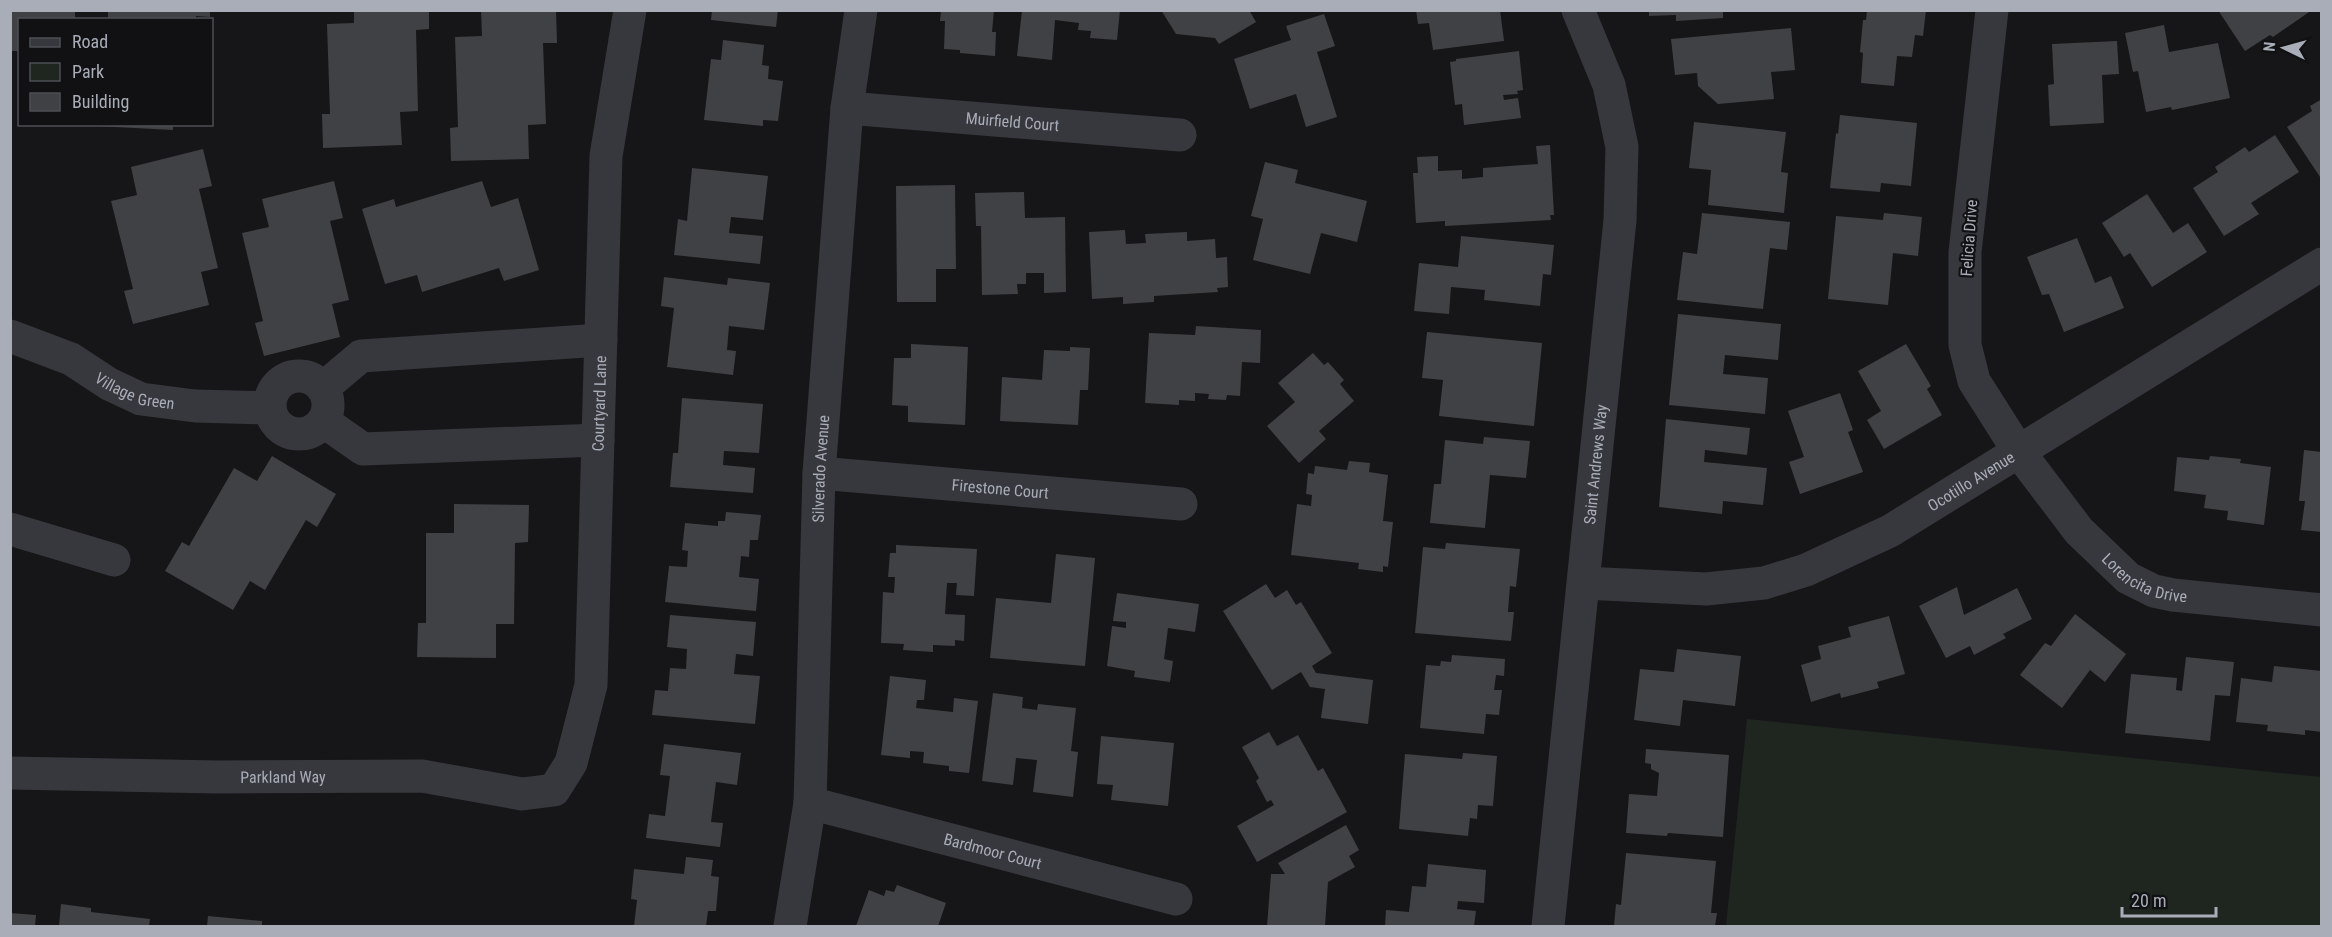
<svg xmlns="http://www.w3.org/2000/svg" width="2332" height="937" viewBox="0 0 2332 937" font-family="'Roboto Condensed',sans-serif">
	<style>
		.green { fill: #1e261f }
		.building { fill: #404145 }
		.lines { fill: none; stroke-linecap: round; stroke-linejoin: round }
		.street { stroke: #37383d; stroke-width: 33 }
		.labels { text-anchor: middle; dominant-baseline: central; stroke-width: 4.5; stroke-linejoin: round; paint-order: stroke }
		.street-label { font-size: 16px; fill: #a8adb8; stroke: #111113 }
	</style>
	<rect width="100%" height="100%" fill="#161618"/>
	<!-- green -->
	<path class="green" d="M1747 719 2321 777V926H1726Z"/>
	<!-- building -->
	<g class="building">
		<path d="M10 10H75V20H20V51H10Z"/>
		<path d="M108 10H210V17L196 16V20H108Z"/>
		<path d="M354 10H429V29L416 30 418 111 400 112 402 145 323 148 322 114H330L327 24 354 23Z"/>
		<path d="M481 10H556L557 43H543L546 124 528 125 529 159 451 161 450 128 458 127 455 37 482 36Z"/>
		<path d="M712 10H778L776 27 711 20Z"/>
		<path d="M941 10H994L992 32H996L995 56 960 53V50L944 49 945 21H940Z"/>
		<path d="M1022 10H1120L1117 40 1090 38 1091 31 1078 30 1079 23 1055 20 1052 60 1017 56Z"/>
		<path d="M1161 10H1249L1256 22 1219 44 1215 38 1176 34Z"/>
		<path d="M1416 10H1500L1504 41 1433 50 1429 23 1418 24Z"/>
		<path d="M1649 10H1723V18L1676 21V15L1649 16Z"/>
		<path d="M1867 10H1926L1923 36 1915 35 1912 57 1897 56 1894 86 1861 83 1863 53 1860 52 1863 20H1866Z"/>
		<path d="M2218 10H2312L2273 37 2270 35 2245 51Z"/>
		<path d="M1324 14 1335 46 1317 52 1337 117 1306 127 1296 94 1250 109 1234 59 1291 40 1286 26Z"/>
		<path d="M2164 25 2169 52 2218 43 2230 98 2172 110 2171 107 2146 112 2138 71 2133 72 2125 33Z"/>
		<path d="M1791 28 1795 70 1771 72 1774 99 1718 104 1698 86 1697 73 1675 75 1671 39Z"/>
		<path d="M723 40 764 45 762 65 769 66 768 79 783 81 778 121 763 120V126L704 120 711 59 721 60Z"/>
		<path d="M2117 41 2119 74 2102 75 2104 123 2050 126 2048 85 2054 84 2052 44Z"/>
		<path d="M1519 51 1523 90 1517 91 1518 94 1503 95 1504 100 1518 98 1521 118 1464 125 1462 104 1455 105 1450 62 1456 61V59Z"/>
		<path d="M2322 99V180L2287 127 2312 111 2310 106Z"/>
		<path d="M1840 115 1917 123 1911 186 1881 183 1880 192 1830 188 1836 133 1838 134Z"/>
		<path d="M1694 122 1786 132 1781 172 1788 173 1784 213 1708 205 1711 170 1689 168Z"/>
		<path d="M96 124H173V130L96 126Z"/>
		<path d="M2275 135 2299 172 2251 203 2259 214 2224 236 2193 188 2218 172 2215 167 2245 147 2249 152Z"/>
		<path d="M1550 145 1554 215H1550L1551 220 1445 226V221L1416 223 1413 173H1418L1417 157 1438 156V171L1462 170V179L1483 177V168L1538 164 1536 146Z"/>
		<path d="M203 149 212 186 199 189 218 268 201 272 209 305 133 324 124 291 133 289 111 201 137 195 131 167Z"/>
		<path d="M1265 162 1298 170 1295 183 1367 201 1357 242 1321 233 1310 274 1253 260 1263 219 1251 216Z"/>
		<path d="M692 168 768 176 763 220 731 217 729 233 763 236 760 264 674 255 678 219 687 221Z"/>
		<path d="M334 181 343 218 330 221 349 300 332 304 340 337 264 356 255 323 263 321 242 233 269 227 262 199Z"/>
		<path d="M482 181 491 207 518 198 539 270 504 281 499 268 422 292 417 275 385 284 362 209 394 199 396 207Z"/>
		<path d="M955 185 956 269H936V302H897L896 186Z"/>
		<path d="M1024 192 1025 218 1065 217 1066 292 1044 293V273H1026V284H1017L1018 294 982 295 981 226H976L975 193Z"/>
		<path d="M2147 194 2173 233 2188 223 2207 252 2152 287 2130 253 2124 257 2102 223Z"/>
		<path d="M1702 213 1790 222 1787 250 1770 248 1763 309 1677 300 1683 252 1697 254Z"/>
		<path d="M1884 213 1922 217 1918 256 1893 253 1888 305 1828 299 1836 216 1883 220Z"/>
		<path d="M1125 230 1126 244 1146 243 1145 234 1187 232V241L1215 239 1216 258 1227 257 1228 287 1217 288 1218 292 1154 296V302L1123 304V297L1092 299 1089 232Z"/>
		<path d="M1461 236 1554 245 1551 275 1543 274 1540 306 1484 300 1485 290 1451 287 1449 314 1414 311 1419 263 1458 267Z"/>
		<path d="M2077 238 2095 283 2111 276 2124 308 2064 332 2049 294 2042 295 2027 257Z"/>
		<path d="M664 277 727 285 728 278 770 283 764 330 729 326 727 350 736 351 733 375 667 367 674 308 661 306Z"/>
		<path d="M1678 314 1781 324 1778 360 1725 355 1723 374 1768 378 1765 414 1669 405Z"/>
		<path d="M1196 326 1261 330 1260 363 1242 362 1240 396 1227 395 1226 400 1208 399 1209 394 1195 393V401L1179 400V405L1145 403 1149 333 1195 335Z"/>
		<path d="M1427 332 1542 343 1534 426 1439 416 1443 380 1422 378Z"/>
		<path d="M911 344 968 347 965 425 908 422V406L892 405 894 358H911Z"/>
		<path d="M1906 344 1931 386 1927 389 1942 415 1884 449 1867 420 1881 411 1858 371Z"/>
		<path d="M1070 347 1090 348 1088 390H1080L1078 425 1000 421 1002 377 1042 380 1044 350 1070 351Z"/>
		<path d="M1313 353 1324 365 1328 362 1344 380 1340 384 1354 401 1319 431 1326 439 1299 463 1267 426 1295 402 1278 383Z"/>
		<path d="M1840 393 1853 430 1848 432 1863 472 1800 494 1789 462 1804 457 1788 411Z"/>
		<path d="M682 398 763 404 759 453 724 451 723 465 755 468 753 493 670 487 673 453H678Z"/>
		<path d="M1666 419 1750 428 1747 455 1705 450 1704 462 1767 468 1763 505 1723 501 1722 514 1659 507Z"/>
		<path d="M1484 437 1530 441 1526 478 1490 475 1485 528 1430 523 1434 484H1441L1445 440 1483 444Z"/>
		<path d="M2304 450 2322 452V532L2301 530 2305 501H2299Z"/>
		<path d="M272 456 336 494 317 527 306 520 265 590 250 581 233 610 165 571 182 542 189 546 234 468 257 481Z"/>
		<path d="M2210 456 2241 459 2240 463 2271 467 2264 525 2227 520 2228 511 2204 508 2206 495 2174 491 2177 457 2209 460Z"/>
		<path d="M1349 461 1370 463 1369 472 1388 475 1383 521 1393 522 1388 567 1383 566V572L1358 569 1359 563 1291 555 1297 504 1311 506 1312 495 1306 494 1308 473 1314 474 1315 466 1347 470Z"/>
		<path d="M454 504 529 505 528 542 515 543 514 624H496V658L417 657 418 623H426V533H454Z"/>
		<path d="M726 512 761 515 758 540H750L749 557 741 556 739 577 759 579 756 611 665 602 669 566 687 567 688 551 682 550 685 523 718 526V521H725Z"/>
		<path d="M1446 543 1520 549 1516 587 1510 586 1508 612H1514L1511 641 1415 633 1423 547 1445 549Z"/>
		<path d="M896 545 977 549 974 596 956 595 957 583H947L945 614 965 615 964 641 955 640V646L933 645V652L903 650 904 644 881 643 883 592 894 593 895 577H888L890 553H896Z"/>
		<path d="M1056 554 1095 558 1085 666 990 658 996 598 1051 603Z"/>
		<path d="M1266 584 1275 598 1287 590 1296 605 1301 602 1332 653 1312 666 1316 673 1373 680 1368 724 1321 718 1325 689 1310 687 1301 672 1272 690 1223 611Z"/>
		<path d="M1957 587 1964 615 2017 588 2032 619 2003 634 2006 638 1974 655 1970 646 1946 658 1919 606Z"/>
		<path d="M1117 593 1199 604 1195 632 1168 628 1164 659 1173 661 1170 682 1134 677 1135 671 1107 666 1112 626 1126 628V622L1113 621Z"/>
		<path d="M2075 614 2126 654 2105 682 2090 670 2062 708 2020 675 2045 643 2051 646Z"/>
		<path d="M670 615 756 622 753 656 736 654 734 674 760 676 755 724 652 715 655 690 668 691 670 668 686 669 687 649 667 647Z"/>
		<path d="M1889 616 1905 674 1877 682 1879 688 1841 698 1840 693 1811 702 1801 665 1821 659 1818 646 1851 637 1848 627Z"/>
		<path d="M1677 649 1741 656 1735 706 1683 700 1680 726 1634 720 1640 669 1674 672Z"/>
		<path d="M1452 655 1505 659 1504 676 1496 675 1494 690H1502L1499 715 1486 714 1484 734 1420 728 1426 665 1440 666 1441 661 1451 662Z"/>
		<path d="M2186 657 2234 662 2230 696 2215 695 2210 741 2125 733 2131 674 2177 678 2176 690 2182 691Z"/>
		<path d="M2274 666 2322 671V732L2305 730V735L2267 731 2268 725 2236 722 2241 678 2272 682Z"/>
		<path d="M890 676 926 680 924 700H917L916 708 953 712 954 698 978 701 969 773 949 771V766L923 763 924 752 910 751V758L881 755Z"/>
		<path d="M993 693 1023 697 1022 708 1037 710 1038 704 1076 708 1071 751 1078 752 1073 797 1033 792 1037 760 1016 758 1013 785 982 781Z"/>
		<path d="M1269 732 1277 746 1298 735 1318 771 1323 768 1347 812 1257 862 1237 826 1274 805 1271 800 1267 802 1256 781 1259 778 1242 747Z"/>
		<path d="M1101 736 1174 743 1168 806 1111 800 1113 785 1097 784Z"/>
		<path d="M664 744 741 753 737 785 716 782 711 822 723 823 720 847 646 838 649 814 665 816 670 776 660 775Z"/>
		<path d="M1646 749 1729 755 1723 837 1668 833 1667 836 1626 833 1629 794 1657 796 1659 773 1651 769V764L1645 763Z"/>
		<path d="M1463 753 1497 756 1493 806 1478 805 1477 819 1470 818 1468 836 1399 829 1405 754 1462 759Z"/>
		<path d="M1346 825 1359 850 1349 856 1355 867 1328 882 1325 926H1267L1271 874H1285L1278 863Z"/>
		<path d="M1626 853 1716 861 1711 913H1717L1715 926H1614L1616 904 1621 905Z"/>
		<path d="M686 857 713 860 711 876 719 877 716 911H708L706 926H634L637 900 631 899 634 869 684 874Z"/>
		<path d="M1428 864 1486 870 1484 903 1458 901 1457 909 1476 911 1474 926H1385L1386 910 1409 912 1412 886 1426 887Z"/>
		<path d="M897 885 946 903 938 926H856L869 890 884 896 886 890 894 892Z"/>
		<path d="M61 904 91 908V912L150 919 149 926H59Z"/>
		<path d="M10 913 36 915 35 926H10Z"/>
		<path d="M208 916 262 921V926H207Z"/>
	</g>
	<g class="lines">
		<!-- street -->
		<g class="street">
			<path id="s1" d="M1992 10 1965 252V345L1974 381 2019 452 2079 531 2128 578 2154 591 2173 595 2322 610"/>
			<path id="s2" d="M847 108 1180 135"/>
			<path id="s3" d="M10 336 71 359 109 384 141 399 195 406 270 408"/>
			<circle cx="299" cy="405" r="29"/>
			<path d="M323 388 361 356 601 340"/>
			<path d="M323 421 363 449 598 440"/>
			<path id="s4" d="M819 473 1181 504"/>
			<path d="M10 529 114 560"/>
			<path id="s5" d="M1584 583 1706 589 1764 583 1806 570 1890 531 2322 264"/>
			<path id="s6" d="M10 773 218 777 422 776 522 794 554 790 571 763 591 685 606 156 630 10"/>
			<path id="s7" d="M810 803 1176 899"/>
			<path id="s8" d="M790 926 810 803 819 473 847 108 861 10"/>
			<path id="s9" d="M1548 926 1620 220 1622 147 1609 85 1578 10"/>
		</g>
	</g>
	<g class="labels">
		<!-- street labels -->
		<g class="street-label">
			<text stroke="none"><textPath href="#s2" startOffset="166">Muirfield Court</textPath></text>
			<text transform="translate(1969 238) rotate(-86)">Felicia Drive</text>
			<text stroke="none"><textPath href="#s3" startOffset="138">Village Green</textPath></text>
			<text stroke="none"><textPath href="#s6" startOffset="940">Courtyard Lane</textPath></text>
			<text stroke="none"><textPath href="#s9" startOffset="464">Saint Andrews Way</textPath></text>
			<text stroke="none"><textPath href="#s8" startOffset="459">Silverado Avenue</textPath></text>
			<text stroke="none"><textPath href="#s5" startOffset="412">Ocotillo Avenue</textPath></text>
			<text stroke="none"><textPath href="#s4" startOffset="182">Firestone Court</textPath></text>
			<text stroke="none"><textPath href="#s1" startOffset="640">Lorencita Drive</textPath></text>
			<text stroke="none"><textPath href="#s6" startOffset="273">Parkland Way</textPath></text>
			<text stroke="none"><textPath href="#s7" startOffset="189">Bardmoor Court</textPath></text>
		</g>
	</g>
	<!-- border -->
	<rect width="2332" height="937" fill="none" stroke="#a8adb8" stroke-width="24"/>
	<!-- legend -->
	<rect x="18" y="18" width="195" height="108" fill="#111113" stroke="#4d4f55" stroke-width="1.5"/>
	<rect x="30" y="38" width="30" height="9" fill="#37383d" stroke="#4d4f55" stroke-width="1.5"/>
	<text x="72" y="48" font-size="18" fill="#a8adb8">Road</text>
	<rect x="30" y="63" width="30" height="18" fill="#1e261f" stroke="#4d4f55" stroke-width="1.5"/>
	<text x="72" y="78" font-size="18" fill="#a8adb8">Park</text>
	<rect x="30" y="93" width="30" height="18" fill="#404145" stroke="#4d4f55" stroke-width="1.5"/>
	<text x="72" y="108" font-size="18" fill="#a8adb8">Building</text>
	<!-- north arrow -->
	<g transform="translate(2284 48) rotate(275)" stroke="#111113" stroke-width="4.5" paint-order="stroke">
	<path d="M0-4.5L10 22L0 15L-10 22Z" fill="#a8adb8"/>
	<text y="-9" font-size="16" font-weight="bold" text-anchor="middle" fill="#a8adb8">N</text>
	</g>
	<!-- scale -->
	<path d="M2122 907v9h94v-9" fill="none" stroke="#a8adb8" stroke-width="3"/>
	<text x="2131" y="907" font-size="18" fill="#a8adb8" stroke="#111113" stroke-width="4.5" paint-order="stroke">20 m</text>
</svg>
